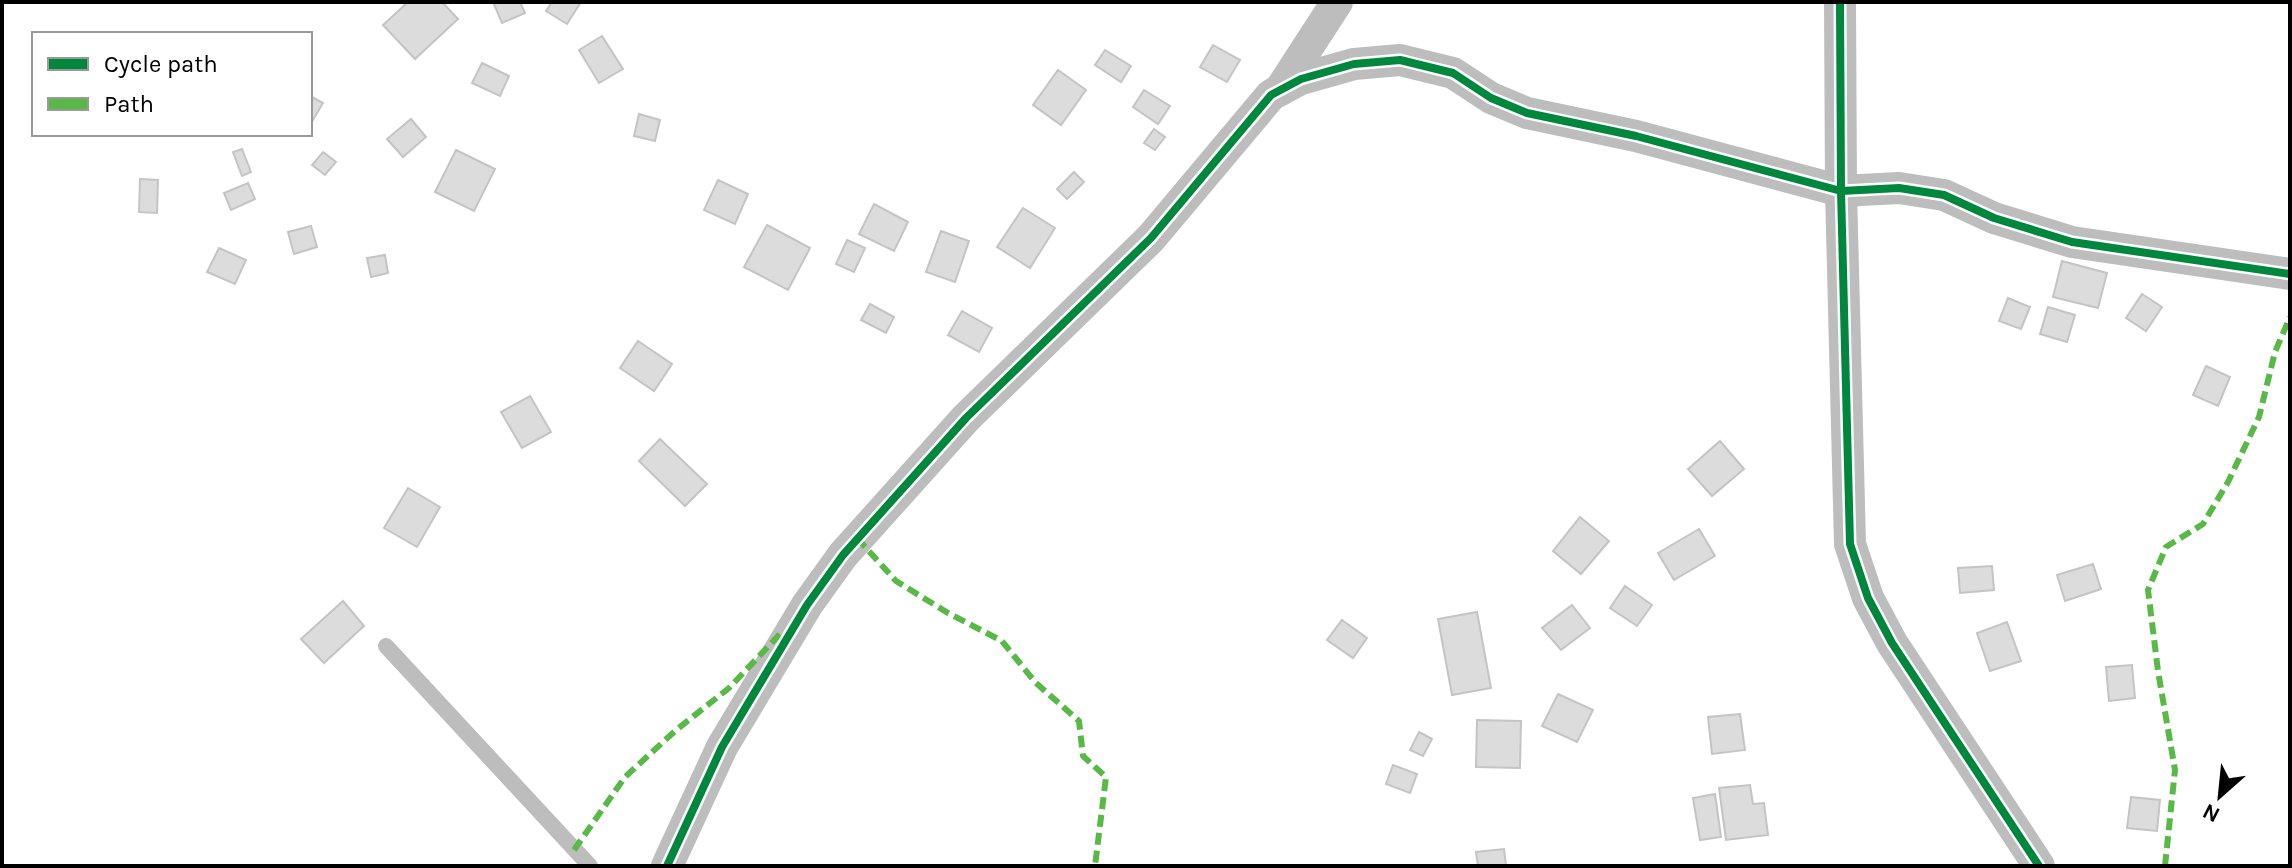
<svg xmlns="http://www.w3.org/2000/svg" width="2292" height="868" viewBox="0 0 2292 868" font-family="Karla,sans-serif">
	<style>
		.building { fill: #dcdcdc; stroke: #c4c4c4; stroke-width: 2 }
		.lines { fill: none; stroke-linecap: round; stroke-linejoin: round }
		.service { stroke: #bdbdbd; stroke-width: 16 }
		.minor { stroke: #bdbdbd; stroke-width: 32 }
		.quiet { stroke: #58b947; stroke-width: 6; stroke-dasharray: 12 6; stroke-linecap: butt }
		.cycleway-casing { stroke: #fff; stroke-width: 13 }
		.cycleway { stroke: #00873e; stroke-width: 8 }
	</style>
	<rect width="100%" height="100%" fill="#fff"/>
	<!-- building -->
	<g class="building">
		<path d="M408 2H442L458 19 415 59 383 25Z"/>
		<path d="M493 2H520L525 13 502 23Z"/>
		<path d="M552 2H581L567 24 546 11Z"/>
		<path d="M602 36 623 69 599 83 579 50Z"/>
		<path d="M1213 45 1240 60 1227 82 1200 67Z"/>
		<path d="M1105 50 1131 66 1121 82 1095 65Z"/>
		<path d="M482 63 509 76 500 96 472 83Z"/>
		<path d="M1058 70 1086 90 1061 125 1033 105Z"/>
		<path d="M1144 90 1170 106 1158 124 1133 107Z"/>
		<path d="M310 96 323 103 310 125Z"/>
		<path d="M639 114 660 120 655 141 634 136Z"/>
		<path d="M411 119 426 137 403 157 387 139Z"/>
		<path d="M1154 129 1165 137 1155 150 1144 143Z"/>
		<path d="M242 149 251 172 242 176 233 152Z"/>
		<path d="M456 150 495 169 474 211 435 192Z"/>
		<path d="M323 152 336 162 325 175 312 165Z"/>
		<path d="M1074 172 1084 182 1067 199 1057 189Z"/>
		<path d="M140 179 158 180 157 213 139 212Z"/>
		<path d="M718 180 748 194 735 224 704 210Z"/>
		<path d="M248 183 255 199 231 210 224 193Z"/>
		<path d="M874 204 908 222 894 251 859 234Z"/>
		<path d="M1023 208 1055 228 1030 268 997 247Z"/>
		<path d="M767 225 810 248 788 290 744 267Z"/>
		<path d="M311 226 317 247 294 254 288 232Z"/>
		<path d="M941 231 969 241 955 282 926 272Z"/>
		<path d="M847 240 865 248 854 272 836 264Z"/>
		<path d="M219 248 246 260 235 284 207 272Z"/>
		<path d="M385 255 388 273 371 277 367 258Z"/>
		<path d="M2062 261 2107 273 2098 308 2053 297Z"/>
		<path d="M2142 294 2162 307 2146 331 2126 318Z"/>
		<path d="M2008 298 2030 307 2021 329 1999 321Z"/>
		<path d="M870 304 894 317 886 333 861 320Z"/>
		<path d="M2048 307 2075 315 2067 342 2040 334Z"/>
		<path d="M962 311 992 328 979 352 948 335Z"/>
		<path d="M638 341 672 364 654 391 620 368Z"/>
		<path d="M2206 366 2230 377 2218 406 2193 395Z"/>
		<path d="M530 396 551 432 522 448 501 412Z"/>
		<path d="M660 439 707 484 685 506 639 461Z"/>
		<path d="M1720 441 1744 469 1712 496 1688 469Z"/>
		<path d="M408 488 440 507 417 547 384 528Z"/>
		<path d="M1580 517 1609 541 1581 574 1553 551Z"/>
		<path d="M1699 529 1715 556 1674 580 1658 553Z"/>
		<path d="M2093 564 2101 589 2065 601 2057 575Z"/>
		<path d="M1992 566 1994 590 1960 593 1958 568Z"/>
		<path d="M1625 586 1652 605 1637 626 1610 608Z"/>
		<path d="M343 601 364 626 324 663 301 639Z"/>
		<path d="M1572 605 1590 628 1561 650 1542 628Z"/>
		<path d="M1477 612 1491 688 1452 695 1438 619Z"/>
		<path d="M1342 620 1367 638 1353 658 1327 640Z"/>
		<path d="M2007 622 2021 661 1990 671 1977 633Z"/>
		<path d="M2132 665 2135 698 2109 701 2106 667Z"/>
		<path d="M1558 694 1593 710 1577 742 1542 726Z"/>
		<path d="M1740 714 1745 750 1712 754 1708 717Z"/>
		<path d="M1477 720 1521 721 1520 768 1476 767Z"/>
		<path d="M1419 732 1432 739 1423 756 1410 750Z"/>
		<path d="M1393 765 1417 774 1410 793 1386 784Z"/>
		<path d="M1750 785 1753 804 1764 803 1768 835 1726 840 1719 788Z"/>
		<path d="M1715 794 1721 837 1700 840 1693 798Z"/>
		<path d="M2131 797 2160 800 2157 831 2127 828Z"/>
		<path d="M1504 849 1506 866H1478L1476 852Z"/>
	</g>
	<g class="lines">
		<!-- service -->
		<path class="service" d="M386 646 590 866"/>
		<!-- minor -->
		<g class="minor">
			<path d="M1840 2 1841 191 1850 544 1868 598 1892 643 2039 866"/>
			<path d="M1280 90 1337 2"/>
			<path d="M667 866 722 747 807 605 843 555 966 418 1151 238 1271 95 1301 79 1354 64 1400 60 1453 73 1491 98 1527 113 1636 136 1841 191 1899 188 1944 195 1994 218 2072 242 2290 274"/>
		</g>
		<!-- quiet -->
		<g class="quiet">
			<path d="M857 538 896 581 948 613 1002 641 1035 682 1079 721 1083 756 1106 777 1095 866"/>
			<path d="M574 850 625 777 675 731 729 688 780 634"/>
			<path d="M2165 866 2175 770 2158 671 2148 590 2166 547 2203 524 2228 482 2259 417 2275 352 2290 317"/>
		</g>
		<defs>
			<g id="cycleway">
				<path d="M1840 2 1841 191 1850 544 1868 598 1892 643 2039 866"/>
				<path d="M667 866 722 747 807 605 843 555 966 418 1151 238 1271 95 1301 79 1354 64 1400 60 1453 73 1491 98 1527 113 1636 136 1841 191 1899 188 1944 195 1994 218 2072 242 2290 274"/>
			</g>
		</defs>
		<!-- cycleway casing -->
		<use href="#cycleway" class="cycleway-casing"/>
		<!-- cycleway -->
		<use href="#cycleway" class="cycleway"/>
	</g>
	<!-- border -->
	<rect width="2292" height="868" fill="none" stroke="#000000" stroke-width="8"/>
	<!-- legend -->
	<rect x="32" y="32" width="280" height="104" fill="#ffffff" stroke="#999999" stroke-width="2"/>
	<rect x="48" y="58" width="40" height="12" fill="#00873e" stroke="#999999" stroke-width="2"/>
	<text x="104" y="72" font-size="24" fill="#000000">Cycle path</text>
	<rect x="48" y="98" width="40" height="12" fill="#58b947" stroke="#999999" stroke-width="2"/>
	<text x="104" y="112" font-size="24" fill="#000000">Path</text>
	<!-- north arrow -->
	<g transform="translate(2220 796) rotate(207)" stroke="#ffffff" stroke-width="6" paint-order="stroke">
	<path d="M0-6L14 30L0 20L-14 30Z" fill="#000000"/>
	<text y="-12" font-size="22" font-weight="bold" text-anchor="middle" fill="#000000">N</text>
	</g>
</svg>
